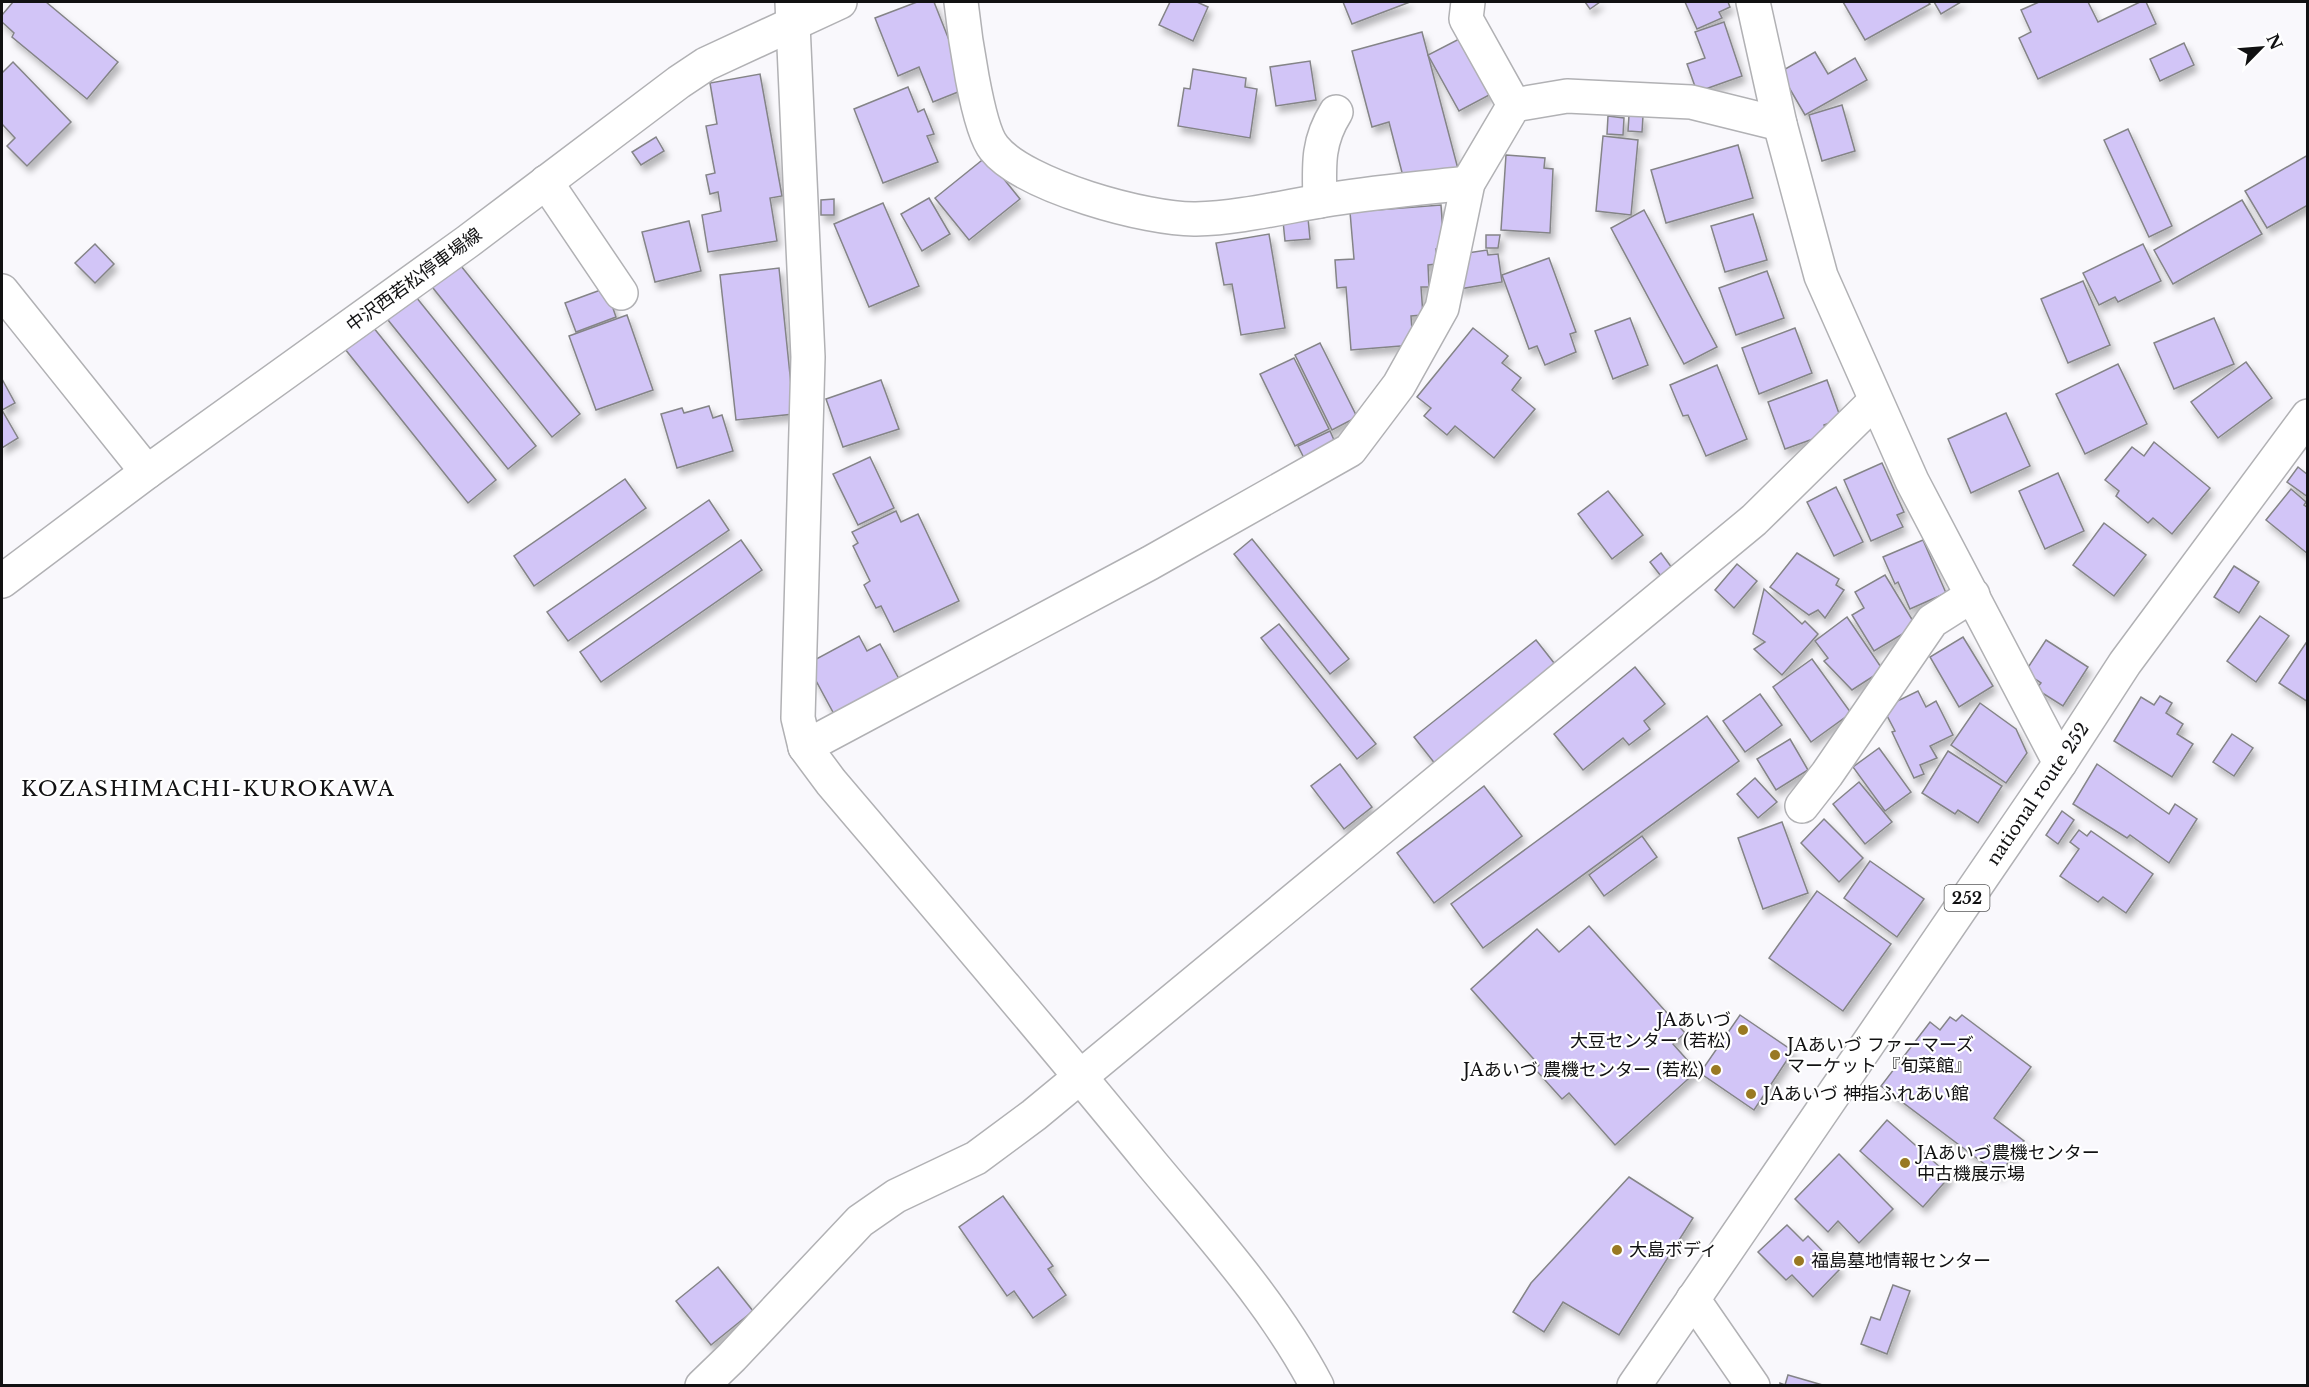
<svg xmlns="http://www.w3.org/2000/svg" width="2309" height="1387" viewBox="0 0 2309 1387" font-family="'Libre Baskerville','Noto Sans JP',serif">
	<style>
		.building { fill: #d2c5f7; stroke: #848487; stroke-width: 1.5; filter: url(#shadow) }
		.lines { fill: none; stroke-linecap: round; stroke-linejoin: round }
		.minor-casing { stroke: #b1b1b4; stroke-width: 36 }
		.major-casing { stroke: #b1b1b4; stroke-width: 36 }
		.highway-casing { stroke: #b1b1b4; stroke-width: 36 }
		.minor { stroke: #fff; stroke-width: 33 }
		.major { stroke: #fff; stroke-width: 33 }
		.highway { stroke: #fff; stroke-width: 33 }
		.poi-dot { fill: #997923; stroke: #fff; stroke-width: 2 }
		.labels { text-anchor: middle; dominant-baseline: central; stroke-width: 4.5; stroke-linejoin: round; paint-order: stroke }
		.shield { fill: #fff; stroke: #585859; stroke-width: 1.5 }
		.shield-label { font-size: 16px; font-weight: bold; fill: #111112 }
		.street-label { font-size: 18px; fill: #111112; stroke: #fff }
		.poi-label { font-size: 18px; fill: #111112; stroke: #fff; text-anchor: start }
		.quarter-label { font-size: 21px; letter-spacing: 1.5px; fill: #111112; stroke: #fff }
	</style>
	<defs>
		<filter id="shadow"><feDropShadow dx="3.5" dy="6" stdDeviation="3" flood-color="#0004"/></filter>
	</defs>
	<rect width="100%" height="100%" fill="#f9f8fc"/>
	<!-- building -->
	<g class="building">
		<path d="M13 2H46L118 62 87 99 12 37 14 33 2 22V15Z"/>
		<path d="M917 2H934L968 88 933 102 919 67 898 76 875 18Z"/>
		<path d="M1170 2H1197L1208 7 1193 41 1159 25Z"/>
		<path d="M1343 2H1410L1352 24Z"/>
		<path d="M1585 2H1600L1590 9Z"/>
		<path d="M1685 2H1728L1730 7 1719 12 1722 18 1697 29Z"/>
		<path d="M1843 2H1928L1930 4 1865 40Z"/>
		<path d="M1934 2H1961L1941 14Z"/>
		<path d="M2039 2H2088L2098 22 2140 2H2146L2156 24 2038 79 2019 38 2031 32 2021 10Z"/>
		<path d="M1724 22 1742 76 1697 92 1687 64 1705 58 1695 32Z"/>
		<path d="M1422 32 1458 169 1405 184 1389 122 1372 127 1352 51Z"/>
		<path d="M1463 37 1493 93 1459 111 1428 55Z"/>
		<path d="M2184 43 2194 65 2160 81 2150 59Z"/>
		<path d="M1815 52 1828 74 1855 58 1867 80 1805 115 1780 72Z"/>
		<path d="M1310 61 1316 100 1276 106 1270 67Z"/>
		<path d="M13 62 71 122 27 166 7 146 15 138 2 124V73Z"/>
		<path d="M1193 69 1246 78 1245 87 1257 89 1250 138 1178 126 1184 88 1190 89Z"/>
		<path d="M760 74 782 196 770 198 777 241 708 252 702 215 721 211 718 192 710 194 706 175 715 173 706 126 717 124 710 83Z"/>
		<path d="M908 87 918 112 924 109 934 134 927 136 938 162 883 183 854 109Z"/>
		<path d="M1842 105 1855 151 1822 161 1809 115Z"/>
		<path d="M1629 115 1643 116 1642 132 1628 131Z"/>
		<path d="M1608 116 1624 118 1623 135 1607 134Z"/>
		<path d="M2128 129 2172 226 2149 237 2104 140Z"/>
		<path d="M1603 136 1638 140 1631 215 1596 211Z"/>
		<path d="M656 137 664 151 641 165 632 152Z"/>
		<path d="M1738 145 1753 198 1666 223 1651 170Z"/>
		<path d="M1506 155 1545 158 1544 168 1553 169 1550 233 1501 230Z"/>
		<path d="M2308 155V205L2267 228 2245 191Z"/>
		<path d="M986 157 1020 199 969 240 935 198Z"/>
		<path d="M929 198 950 234 922 251 901 214Z"/>
		<path d="M834 199V215H821V200Z"/>
		<path d="M2242 200 2262 234 2173 284 2154 250Z"/>
		<path d="M883 203 919 286 869 307 834 224Z"/>
		<path d="M1441 205 1444 248 1436 249 1437 264 1428 265 1429 287H1421L1423 315 1411 316 1413 345 1351 350 1346 287 1337 288 1335 260 1354 259 1350 212Z"/>
		<path d="M1644 210 1717 347 1684 364 1611 228Z"/>
		<path d="M1753 214 1767 260 1725 272 1711 226Z"/>
		<path d="M1308 218 1310 239 1285 241 1283 221Z"/>
		<path d="M689 221 701 271 655 282 642 232Z"/>
		<path d="M1269 234 1285 328 1241 335 1232 284 1224 285 1216 243Z"/>
		<path d="M1486 235H1500L1498 248H1486Z"/>
		<path d="M95 244 114 264 95 283 75 263Z"/>
		<path d="M2143 244 2161 281 2118 302 2115 297 2099 305 2083 273Z"/>
		<path d="M1487 250 1488 255 1498 254 1502 282 1459 289 1461 254Z"/>
		<path d="M1549 258 1576 332 1570 334 1576 352 1545 365 1537 346 1529 349 1502 275Z"/>
		<path d="M457 261 580 414 552 437 429 283Z"/>
		<path d="M779 268 794 414 736 420 720 275Z"/>
		<path d="M1767 271 1784 318 1736 335 1719 288Z"/>
		<path d="M2083 281 2110 345 2068 363 2041 299Z"/>
		<path d="M606 288 616 317 576 332 565 303Z"/>
		<path d="M412 292 536 446 508 469 384 315Z"/>
		<path d="M627 315 653 390 596 410 569 336Z"/>
		<path d="M1630 318 1648 365 1613 379 1595 331Z"/>
		<path d="M2214 318 2234 364 2174 389 2154 343Z"/>
		<path d="M373 327 496 480 468 503 345 349Z"/>
		<path d="M1473 328 1508 356 1502 363 1521 378 1512 390 1535 409 1494 458 1455 426 1447 435 1424 416 1431 408 1417 397Z"/>
		<path d="M1795 328 1812 373 1759 394 1742 348Z"/>
		<path d="M1320 343 1357 417 1332 430 1295 355Z"/>
		<path d="M1294 358 1329 429 1295 446 1260 374Z"/>
		<path d="M2246 362 2272 398 2218 438 2191 402Z"/>
		<path d="M2118 364 2147 424 2085 454 2056 394Z"/>
		<path d="M1717 365 1747 439 1706 456 1688 415 1683 416 1670 385Z"/>
		<path d="M2 379 15 403 2 410 18 438 2 448Z"/>
		<path d="M881 380 899 429 843 447 826 399Z"/>
		<path d="M1827 380 1841 419 1824 425 1827 434 1785 449 1768 402Z"/>
		<path d="M709 406 713 418 722 415 733 451 677 468 661 414 682 408 684 413Z"/>
		<path d="M2006 413 2030 466 1971 493 1948 439Z"/>
		<path d="M1330 431 1338 449 1307 464 1298 446Z"/>
		<path d="M2154 442 2210 488 2172 534 2153 518 2148 523 2116 496 2119 491 2105 480 2132 447 2144 456Z"/>
		<path d="M870 457 894 508 858 525 833 474Z"/>
		<path d="M1882 463 1904 512 1897 515 1903 527 1871 541 1844 480Z"/>
		<path d="M2298 467 2308 475V497L2287 482Z"/>
		<path d="M2058 473 2084 531 2045 549 2019 491Z"/>
		<path d="M625 479 646 508 534 586 514 556Z"/>
		<path d="M1836 487 1863 542 1834 556 1807 502Z"/>
		<path d="M2291 489 2306 502 2304 505 2308 508V554L2266 520Z"/>
		<path d="M1608 491 1643 535 1612 559 1578 514Z"/>
		<path d="M709 500 729 530 568 641 547 612Z"/>
		<path d="M896 511 901 522 918 514 959 601 894 632 881 606 876 608 864 585 870 581 853 546 858 543 852 532Z"/>
		<path d="M2104 523 2146 555 2114 596 2073 565Z"/>
		<path d="M1252 539 1349 659 1330 674 1234 554Z"/>
		<path d="M741 540 762 570 601 682 580 652Z"/>
		<path d="M1923 540 1946 593 1910 609 1898 582 1895 584 1883 557Z"/>
		<path d="M1661 553 1675 572 1664 580 1650 562Z"/>
		<path d="M1797 553 1839 579 1836 585 1844 590 1825 618 1818 610 1809 615 1770 587Z"/>
		<path d="M1737 564 1757 581 1734 608 1715 590Z"/>
		<path d="M2234 566 2259 582 2239 613 2214 597Z"/>
		<path d="M1885 575 1916 626 1874 651 1852 615 1864 608 1855 592Z"/>
		<path d="M1764 589 1802 624 1805 621 1818 634 1782 675 1754 649 1765 642 1753 634Z"/>
		<path d="M2260 616 2289 636 2256 682 2227 661Z"/>
		<path d="M1847 617 1883 670 1852 690 1824 661 1828 658 1815 641Z"/>
		<path d="M1279 624 1376 744 1357 759 1261 638Z"/>
		<path d="M859 636 867 651 880 644 899 679 834 714 807 664Z"/>
		<path d="M1963 637 1993 686 1959 707 1930 657Z"/>
		<path d="M1536 640 1558 668 1436 765 1414 737Z"/>
		<path d="M2046 640 2088 667 2063 706 2036 689 2041 683 2025 672Z"/>
		<path d="M2308 640V702L2279 683Z"/>
		<path d="M1812 659 1851 713 1811 742 1773 687Z"/>
		<path d="M1635 667 1665 704 1644 721 1650 729 1629 745 1623 738 1583 770 1554 734Z"/>
		<path d="M1918 691 1926 707 1936 701 1953 735 1930 746 1937 758 1920 765 1924 774 1914 778 1892 732 1895 731 1883 708Z"/>
		<path d="M1760 694 1782 725 1745 752 1723 721Z"/>
		<path d="M2160 696 2172 703 2166 713 2183 724 2177 734 2193 744 2172 777 2114 741 2141 697 2154 705Z"/>
		<path d="M1980 703 2016 729 2027 753 2006 783 1951 745Z"/>
		<path d="M1707 716 1739 761 1483 948 1451 904Z"/>
		<path d="M2232 734 2253 748 2234 776 2213 762Z"/>
		<path d="M1790 739 1808 770 1776 790 1757 759Z"/>
		<path d="M1879 748 1911 792 1885 811 1853 767Z"/>
		<path d="M1948 751 2002 786 1978 823 1958 810 1955 814 1922 793Z"/>
		<path d="M1340 764 1372 807 1344 829 1311 786Z"/>
		<path d="M2097 764 2169 814 2175 804 2197 819 2169 863 2130 835 2127 838 2073 804Z"/>
		<path d="M1755 778 1777 802 1758 818 1737 794Z"/>
		<path d="M1859 782 1892 822 1865 844 1833 804Z"/>
		<path d="M1484 786 1522 836 1434 903 1397 853Z"/>
		<path d="M2062 811 2074 820 2058 844 2046 835Z"/>
		<path d="M1824 819 1863 858 1839 882 1801 843Z"/>
		<path d="M1782 822 1808 893 1763 909 1738 838Z"/>
		<path d="M2079 830 2087 836 2091 831 2153 874 2126 913 2103 897 2098 902 2060 876 2079 849 2070 842Z"/>
		<path d="M1642 836 1657 857 1604 896 1589 875Z"/>
		<path d="M1870 861 1924 899 1897 937 1844 898Z"/>
		<path d="M1817 891 1891 944 1843 1011 1769 958Z"/>
		<path d="M1589 926 1685 1033 1673 1044 1697 1071 1615 1145 1569 1093 1562 1099 1535 1069 1539 1065 1471 989 1537 929 1559 952Z"/>
		<path d="M1740 1015 1793 1051 1754 1110 1700 1073Z"/>
		<path d="M1962 1015 2031 1067 1994 1118 2024 1141 1999 1175 1881 1086 1930 1022 1940 1030 1950 1017 1956 1021Z"/>
		<path d="M1887 1120 1950 1176 1923 1207 1860 1151Z"/>
		<path d="M1839 1154 1893 1209 1859 1243 1838 1221 1828 1232 1795 1199Z"/>
		<path d="M1629 1177 1693 1218 1619 1335 1563 1302 1544 1332 1513 1312 1531 1283Z"/>
		<path d="M1003 1196 1053 1266 1048 1269 1066 1295 1033 1318 1014 1291 1007 1296 959 1227Z"/>
		<path d="M1787 1225 1803 1241 1808 1236 1840 1269 1813 1297 1792 1275 1786 1280 1758 1252Z"/>
		<path d="M718 1267 753 1311 711 1345 676 1301Z"/>
		<path d="M1893 1285 1910 1291 1887 1354 1861 1344 1871 1317 1880 1320Z"/>
		<path d="M1788 1375 1826 1386H1780V1383L1785 1385Z"/>
	</g>
	<g class="lines">
		<defs>
			<g id="minor">
				<path d="M792 2 808 357 798 718 805 747 831 782C939 909 1047 1035 1152 1164 1211 1235 1274 1304 1317 1386"/>
				<path d="M961 2C964 30 977 128 994 148 1024 186 1148 220 1196 219 1241 218 1287 206 1332 199 1377 192 1422 188 1468 183"/>
				<path d="M1468 2 1466 19 1514 105"/>
				<path d="M1753 2 1780 124 1821 276 1912 481 2060 763"/>
				<path d="M546 182 621 293"/>
				<path d="M1320 201C1319 166 1317 142 1336 112"/>
				<path d="M2 291 147 472"/>
				<path d="M805 747 1150 563 1350 450 1399 385 1442 308 1468 183 1514 105 1567 96 1691 102 1780 124"/>
				<path d="M1802 806 1827 774 1932 621 1973 595"/>
				<path d="M1693 1299 1753 1386"/>
				<path d="M702 1386 732 1357 860 1221 896 1196 976 1158 1034 1115 1754 520 1875 401"/>
			</g>
			<path id="major" d="M2 581 147 472 467 242 679 82 706 64 840 2"/>
			<path id="highway" d="M1634 1386 2060 763 2125 663 2308 416"/>
		</defs>
		<!-- minor casing -->
		<use href="#minor" class="minor-casing"/>
		<!-- major casing -->
		<use href="#major" class="major-casing"/>
		<!-- highway casing -->
		<use href="#highway" class="highway-casing"/>
		<!-- minor -->
		<use href="#minor" class="minor"/>
		<!-- major -->
		<use href="#major" class="major"/>
		<!-- highway -->
		<use href="#highway" class="highway"/>
	</g>
	<!-- markers -->
	<g class="poi-dot">
		<circle cx="1743" cy="1030" r="6"/>
		<circle cx="1775" cy="1055" r="6"/>
		<circle cx="1716" cy="1070" r="6"/>
		<circle cx="1751" cy="1094" r="6"/>
		<circle cx="1905" cy="1163" r="6"/>
		<circle cx="1617" cy="1250" r="6"/>
		<circle cx="1799" cy="1261" r="6"/>
	</g>
	<g class="labels">
		<!-- shield labels -->
		<rect class="shield" x="1944.5" y="885" width="45" height="26" rx="4.5"/>
		<g class="shield-label">
			<text x="1967" y="898">252</text>
		</g>
		<!-- street labels -->
		<g class="street-label">
			<text transform="translate(414 280) rotate(-36)">中沢西若松停車場線</text>
			<text transform="translate(2038 794) rotate(-56)">national route 252</text>
		</g>
		<!-- poi labels -->
		<g class="poi-label">
			<text x="1731" y="1020" text-anchor="end">JAあいづ<tspan x="1731" dy="21">大豆センター (若松)</tspan></text>
			<text x="1787" y="1045">JAあいづ ファーマーズ<tspan x="1787" dy="21">マーケット 『旬菜館』</tspan></text>
			<text x="1704" y="1070" text-anchor="end">JAあいづ 農機センター (若松)</text>
			<text x="1763" y="1094">JAあいづ 神指ふれあい館</text>
			<text x="1917" y="1153">JAあいづ農機センター<tspan x="1917" dy="21">中古機展示場</tspan></text>
			<text x="1629" y="1250">大島ボディ</text>
			<text x="1811" y="1261">福島墓地情報センター</text>
		</g>
		<!-- quarter labels -->
		<g class="quarter-label">
			<text x="208" y="789">KOZASHIMACHI-KUROKAWA</text>
		</g>
	</g>
	<!-- border -->
	<rect width="2309" height="1387" fill="none" stroke="#111112" stroke-width="6"/>
	<!-- north arrow -->
	<g transform="translate(2261 48) rotate(65)" stroke="#ffffff" stroke-width="4.5" paint-order="stroke">
	<path d="M0-4.5L10 22L0 15L-10 22Z" fill="#111112"/>
	<text y="-9" font-size="16" font-weight="bold" text-anchor="middle" fill="#111112">N</text>
	</g>
</svg>
